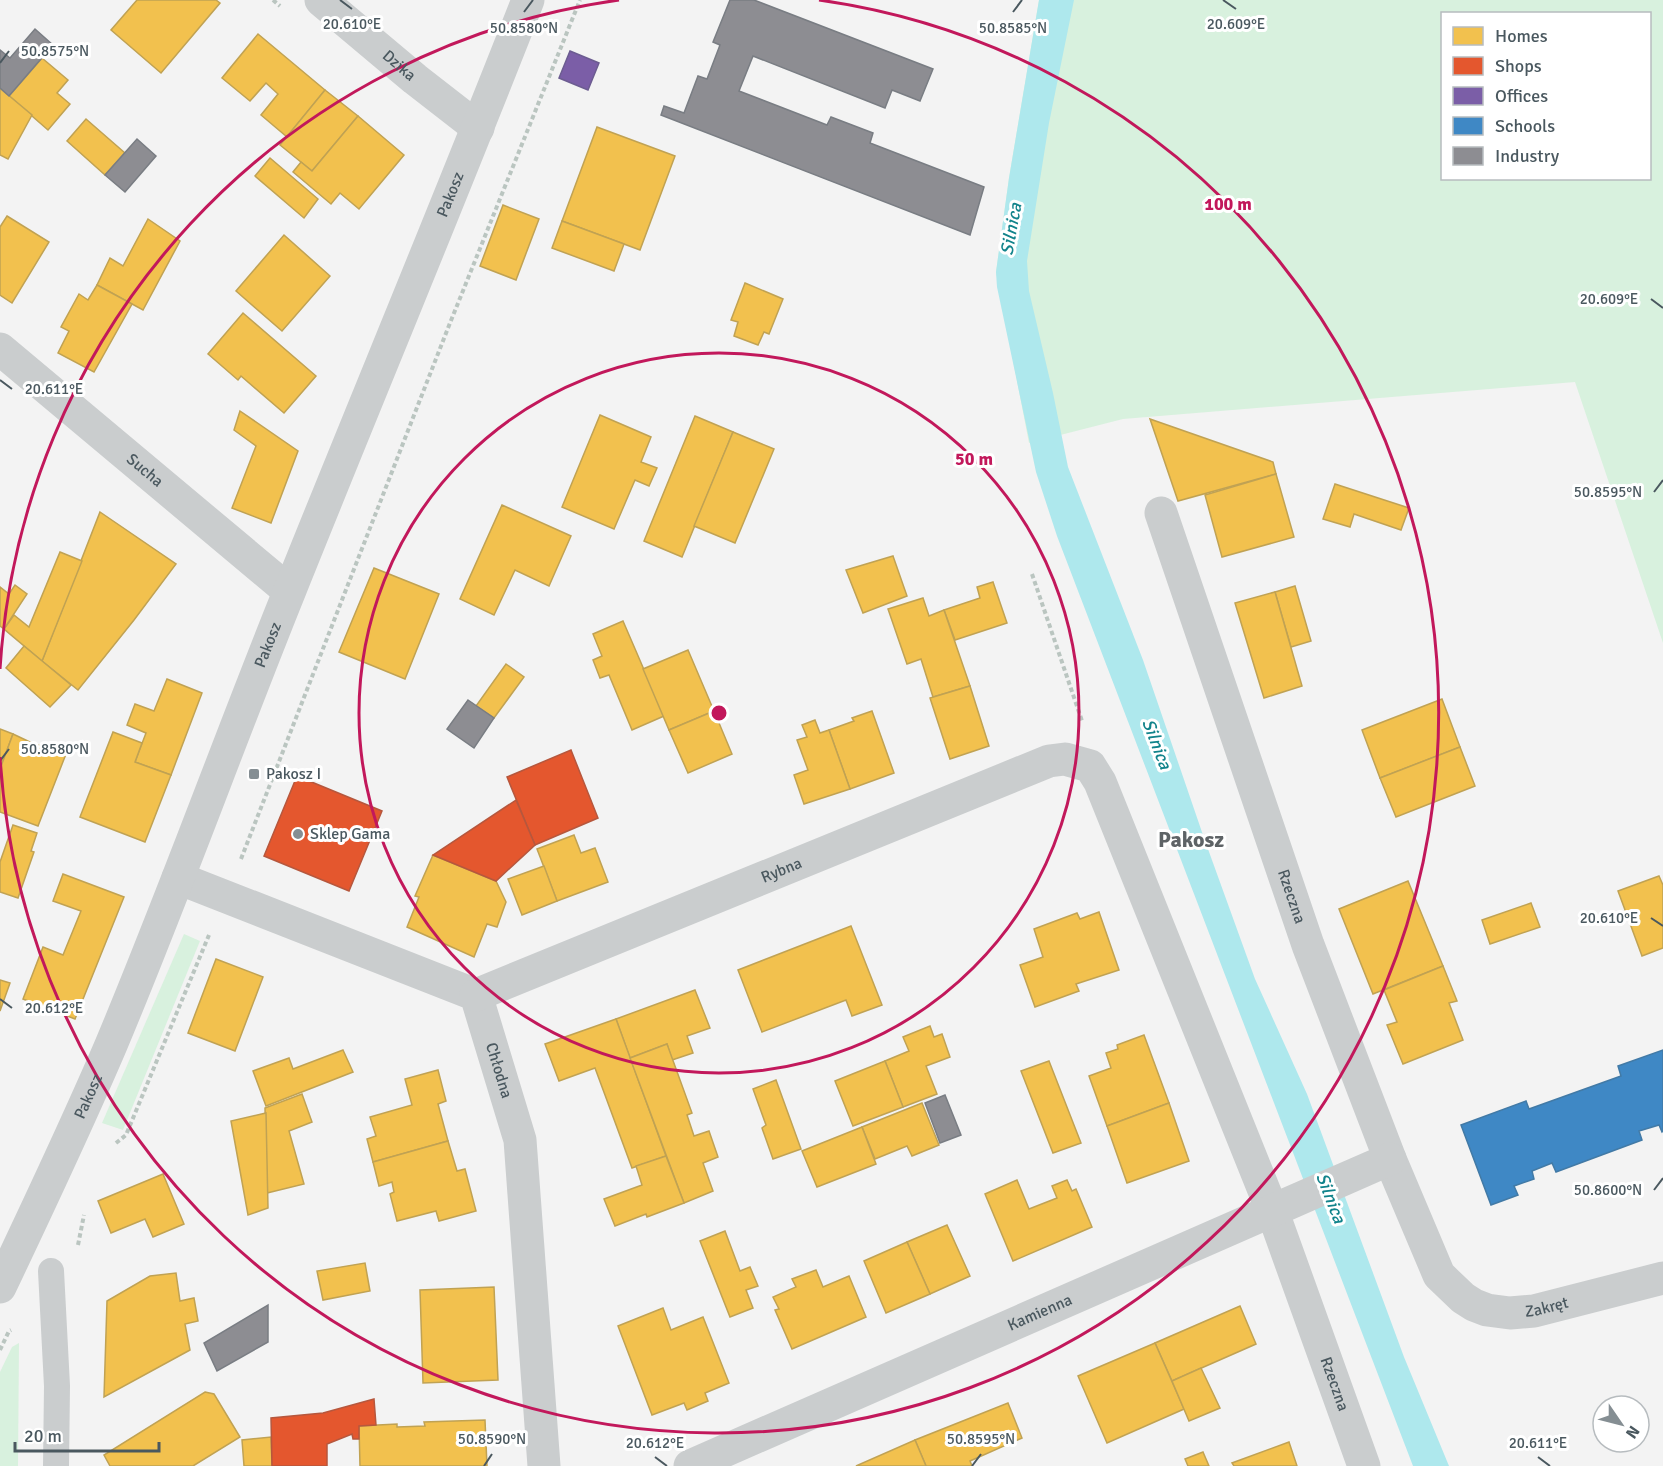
<svg xmlns="http://www.w3.org/2000/svg" width="1663" height="1466" viewBox="0 0 1663 1466" font-family="Signika,sans-serif">
	<style>
		.green { fill: #d8f1de; fill-rule: evenodd }
		.water { fill: #aee8ed }
		.homes { fill: #f2c14e; stroke: #c0a253; stroke-width: 1.5 }
		.shops { fill: #e4572e; stroke: #b6573d; stroke-width: 1.5 }
		.offices { fill: #7b5ea7; stroke: #6c5c91; stroke-width: 1.5 }
		.schools { fill: #3f88c5; stroke: #427aa6; stroke-width: 1.5 }
		.industry { fill: #8d8d92; stroke: #797d83; stroke-width: 1.5 }
		.lines { fill: none; stroke-linecap: round; stroke-linejoin: round }
		.path { stroke: #bac5c0; stroke-width: 4; stroke-dasharray: 4.5 3; stroke-linecap: butt }
		.lane { stroke: #cacdce; stroke-width: 26 }
		.street { stroke: #cacdce; stroke-width: 33 }
		.ticks { fill: none; stroke: #4a585f; stroke-width: 2 }
		.ring { fill: none; stroke: #c2185b; stroke-width: 3 }
		.poi-dot { fill: #858e93; stroke: #fff; stroke-width: 2 }
		.labels { text-anchor: middle; dominant-baseline: central; stroke-width: 6; stroke-linejoin: round; paint-order: stroke }
		.street-label { font-size: 16px; fill: #4a585f; stroke: #fff }
		.poi-label { font-size: 16px; fill: #4a585f; stroke: #fff; text-anchor: start }
		.water-label { font-size: 18px; font-style: italic; fill: #11838b; stroke: #fff }
		.district-label { font-size: 22px; font-weight: bold; fill: #5e6366; stroke: #fff }
		.ticks-label { font-size: 15px; text-anchor: middle; fill: #4a585f; stroke: #fff; stroke-width: 6; stroke-linejoin: round; paint-order: stroke }
		.centre { fill: #c2185b; stroke: #fff; stroke-width: 3 }
		.ring-label { font-size: 18px; text-anchor: middle; font-weight: bold; fill: #c2185b; stroke: #fff; stroke-width: 6; stroke-linejoin: round; paint-order: stroke }
	</style>
	<rect width="100%" height="100%" fill="#f3f3f3"/>
	<!-- green -->
	<g class="green">
		<path d="M1039 0H1663V643L1575 382 1123 419 1029 443 996 272 1009 178ZM1442 14H1650V178H1442Z"/>
		<path d="M184 934 200 941 123 1130 102 1123Z"/>
		<path d="M19 1343 18 1466H0V1372L12 1347Z"/>
	</g>
	<!-- water -->
	<path class="water" d="M1039 0H1074L1049 123 1027 261 1029 291 1053 393 1068 467 1143 660 1204 838 1255 979 1307 1094 1404 1357 1449 1466H1413L1057 536 1036 472 997 287 996 272 1009 178Z"/>
	<!-- homes -->
	<g class="homes">
		<path d="M137 0H216L220 3 161 73 111 30Z"/>
		<path d="M258 34 325 90 287 137 261 115 278 94 266 83 250 101 222 78Z"/>
		<path d="M42 58 68 80 57 93 70 104 48 130 9 96Z"/>
		<path d="M0 88 32 115 8 159 0 155Z"/>
		<path d="M325 90 358 116 312 171 280 145Z"/>
		<path d="M358 116 404 155 359 209 340 193 331 204 293 172 301 162 312 171Z"/>
		<path d="M86 119 125 153 105 175 67 141Z"/>
		<path d="M597 127 675 156 640 250 562 221Z"/>
		<path d="M270 158 318 199 304 218 255 176Z"/>
		<path d="M503 205 539 219 516 280 480 266Z"/>
		<path d="M7 216 49 242 12 303 0 295V227Z"/>
		<path d="M148 219 180 241 143 310 97 285 110 258 123 266Z"/>
		<path d="M562 221 624 244 614 271 552 248Z"/>
		<path d="M284 235 330 276 282 331 236 291Z"/>
		<path d="M745 283 783 299 769 334 764 332 758 345 734 336 738 322 731 320Z"/>
		<path d="M97 285 132 304 94 372 58 353 69 331 61 327 79 294 88 300Z"/>
		<path d="M243 313 316 376 284 413 241 376 238 380 208 354Z"/>
		<path d="M240 411 298 451 271 523 232 508 256 446 234 430Z"/>
		<path d="M600 415 651 437 641 462 657 468 649 486 635 480 614 529 562 507Z"/>
		<path d="M695 416 733 432 682 557 644 541Z"/>
		<path d="M1150 419 1273 462 1276 474 1178 501Z"/>
		<path d="M733 432 774 449 735 543 694 526Z"/>
		<path d="M1276 474 1294 537 1222 557 1205 495Z"/>
		<path d="M1335 484 1409 508 1401 530 1354 514 1350 527 1323 519Z"/>
		<path d="M502 505 571 536 549 586 515 570 494 615 460 599Z"/>
		<path d="M100 512 176 564 134 620 78 690 42 661Z"/>
		<path d="M60 552 82 561 42 661 4 629 14 615 29 627Z"/>
		<path d="M893 556 907 596 863 613 846 570Z"/>
		<path d="M374 568 439 594 405 679 339 652Z"/>
		<path d="M993 582 1007 623 955 640 944 610 980 598 977 587Z"/>
		<path d="M15 585 27 594 4 629 0 626V587L9 594Z"/>
		<path d="M1295 586 1311 641 1291 647 1275 592Z"/>
		<path d="M1275 592 1302 686 1264 698 1235 603Z"/>
		<path d="M923 598 929 616 944 610 970 686 933 697 921 659 907 664 888 609Z"/>
		<path d="M623 621 664 716 632 730 609 675 600 678 593 660 602 656 593 634Z"/>
		<path d="M24 646 71 685 50 707 6 668Z"/>
		<path d="M688 650 714 711 669 730 643 669Z"/>
		<path d="M506 664 524 677 494 718 476 706Z"/>
		<path d="M167 679 202 693 171 775 135 762 146 733 127 725 135 704 154 711Z"/>
		<path d="M970 686 989 746 950 759 930 698Z"/>
		<path d="M1442 699 1460 747 1380 778 1362 730Z"/>
		<path d="M714 711 732 754 688 773 669 730Z"/>
		<path d="M872 711 894 773 850 789 829 730 854 721 852 718Z"/>
		<path d="M815 720 820 733 829 730 850 789 804 804 794 775 808 770 797 740 807 737 802 725Z"/>
		<path d="M0 729 13 734 0 769Z"/>
		<path d="M113 732 142 743 135 762 171 775 145 842 80 817Z"/>
		<path d="M13 734 32 743 66 754 38 826 0 812V769Z"/>
		<path d="M1460 747 1475 786 1396 817 1380 778Z"/>
		<path d="M13 825 37 833 31 851 34 852 18 898 0 892V862Z"/>
		<path d="M574 835 581 853 595 848 608 882 557 901 537 849Z"/>
		<path d="M433 855 496 881 506 902 497 927 487 924 474 957 407 927 419 897 415 896Z"/>
		<path d="M544 866 557 901 522 915 508 879Z"/>
		<path d="M63 874 124 897 75 1019 23 999 43 947 63 955 81 911 53 901Z"/>
		<path d="M1659 876 1663 885V948L1642 956 1618 891Z"/>
		<path d="M1408 881 1443 966 1373 994 1339 909Z"/>
		<path d="M1531 903 1540 927 1490 944 1482 920Z"/>
		<path d="M1099 912 1119 970 1076 984 1079 991 1035 1007 1020 965 1043 957 1034 929 1077 913 1080 919Z"/>
		<path d="M851 926 882 1005 852 1016 846 1000 762 1032 738 970Z"/>
		<path d="M216 959 263 977 235 1051 188 1033Z"/>
		<path d="M1443 966 1457 1001 1449 1003 1463 1040 1403 1064 1387 1025 1397 1022 1384 990Z"/>
		<path d="M0 980 10 983 0 1011Z"/>
		<path d="M695 990 710 1028 687 1036 693 1053 672 1060 667 1044 630 1058 616 1019Z"/>
		<path d="M616 1019 666 1156 632 1168 595 1068 559 1081 545 1044Z"/>
		<path d="M930 1026 934 1037 942 1034 950 1057 926 1066 937 1094 903 1107 885 1061 909 1051 903 1037Z"/>
		<path d="M1144 1035 1169 1103 1107 1126 1089 1076 1111 1068 1106 1053 1118 1049 1117 1045Z"/>
		<path d="M667 1044 692 1113 687 1115 694 1136 709 1131 718 1157 703 1163 713 1191 684 1203 630 1058Z"/>
		<path d="M343 1050 353 1072 266 1106 253 1071 289 1058 293 1069Z"/>
		<path d="M885 1061 903 1107 853 1126 835 1081Z"/>
		<path d="M1049 1061 1081 1143 1053 1153 1021 1071Z"/>
		<path d="M438 1070 446 1101 438 1104 448 1141 373 1162 367 1139 376 1136 370 1117 412 1105 405 1079Z"/>
		<path d="M776 1080 801 1149 773 1159 762 1128 766 1125 753 1089Z"/>
		<path d="M302 1094 312 1122 289 1131 304 1184 267 1193 265 1108Z"/>
		<path d="M922 1103 939 1145 912 1156 907 1146 875 1159 862 1127Z"/>
		<path d="M1169 1103 1189 1161 1127 1183 1107 1126Z"/>
		<path d="M266 1113 268 1208 248 1215 231 1121Z"/>
		<path d="M862 1127 876 1164 817 1187 802 1151Z"/>
		<path d="M448 1141 457 1171 465 1169 476 1211 439 1221 436 1211 397 1221 390 1194 394 1192 392 1182 379 1186 373 1162Z"/>
		<path d="M666 1156 684 1203 647 1217 646 1214 615 1226 604 1199 642 1185 636 1166Z"/>
		<path d="M163 1174 184 1224 153 1237 145 1219 111 1233 98 1201Z"/>
		<path d="M1017 1180 1029 1209 1057 1198 1052 1186 1067 1180 1072 1191 1076 1189 1092 1227 1013 1261 985 1194Z"/>
		<path d="M947 1225 970 1276 930 1294 907 1242Z"/>
		<path d="M725 1231 740 1271 750 1267 758 1286 746 1290 753 1308 730 1317 700 1241Z"/>
		<path d="M907 1242 930 1294 886 1313 864 1261Z"/>
		<path d="M365 1263 370 1291 323 1300 317 1271Z"/>
		<path d="M816 1270 823 1287 849 1276 866 1317 792 1349 775 1310 779 1309 773 1297 796 1287 792 1279Z"/>
		<path d="M176 1273 180 1301 194 1298 198 1321 185 1324 190 1350 104 1397 107 1301 150 1276Z"/>
		<path d="M494 1287 498 1380 423 1383 420 1290Z"/>
		<path d="M1240 1306 1256 1344 1172 1381 1155 1343Z"/>
		<path d="M663 1308 671 1330 703 1317 729 1383 705 1393 708 1401 687 1410 684 1403 652 1415 618 1326Z"/>
		<path d="M1155 1343 1184 1409 1107 1443 1078 1376Z"/>
		<path d="M1201 1368 1220 1408 1189 1421 1172 1381Z"/>
		<path d="M205 1392 214 1394 240 1437 193 1466H110L104 1455Z"/>
		<path d="M1008 1403 1022 1438 970 1461 972 1466H926L915 1440Z"/>
		<path d="M485 1420 487 1466H360L359 1426 397 1424V1427L425 1426 424 1422Z"/>
		<path d="M271 1437 272 1466H244L242 1440Z"/>
		<path d="M915 1440 926 1466H856Z"/>
		<path d="M1289 1442 1297 1466H1234L1232 1463Z"/>
		<path d="M1203 1452 1209 1466H1188L1185 1459Z"/>
	</g>
	<!-- shops -->
	<g class="shops">
		<path d="M571 750 598 818 535 845 507 777Z"/>
		<path d="M297 776 382 811 349 891 264 856Z"/>
		<path d="M516 800 535 845 496 881 433 855Z"/>
		<path d="M374 1399 376 1425 359 1426V1439H353L352 1434 327 1444V1466H272L271 1418 323 1413Z"/>
	</g>
	<!-- offices -->
	<path class="offices" d="M570 51 599 63 588 90 559 78Z"/>
	<!-- schools -->
	<path class="schools" d="M1663 1050V1131L1662 1132 1659 1125 1639 1131 1642 1140 1556 1172 1552 1163 1532 1171 1534 1179 1514 1186 1518 1195 1491 1205 1461 1125 1526 1101 1529 1109 1621 1076 1618 1066Z"/>
	<!-- industry -->
	<g class="industry">
		<path d="M730 0H754L933 69 920 101 892 90 885 108 753 56 739 91 827 125 831 117 873 133 870 143 984 187 970 235 661 115 664 106 684 113 698 76 707 79 720 45 713 42Z"/>
		<path d="M35 29 53 45 9 96 0 88V50L10 58Z"/>
		<path d="M137 139 156 156 125 192 105 175Z"/>
		<path d="M468 700 494 718 474 748 447 729Z"/>
		<path d="M945 1095 961 1135 940 1143 925 1103Z"/>
		<path d="M268 1305V1342L217 1371 204 1343Z"/>
	</g>
	<g class="lines">
		<!-- path -->
		<g class="path">
			<path d="M273 0 280 6"/>
			<path d="M1032 574 1082 721"/>
			<path d="M241 859 448 328 580 0"/>
			<path d="M116 1143 126 1135 209 935"/>
			<path d="M78 1245 84 1215"/>
			<path d="M0 1350 9 1331 11 1330"/>
		</g>
		<!-- lane -->
		<path class="lane" d="M51 1271 57 1386 56 1466"/>
		<!-- street -->
		<g class="street">
			<path id="s1" d="M321 0 415 79 478 128"/>
			<path id="s2" d="M0 349 289 591"/>
			<path id="s3" d="M1161 513 1308 945 1390 1159 1439 1275 1463 1298 1474 1305 1487 1310 1510 1313 1534 1311 1663 1278"/>
			<path id="s4" d="M178 878 476 995 520 1140 544 1466"/>
			<path id="s5" d="M476 995 1049 761 1065 759 1090 766 1100 782 1272 1210 1364 1466"/>
			<path id="s6" d="M0 1287C38 1207 76 1127 111 1045 174 895 229 741 290 590 369 393 451 197 528 0"/>
			<path id="s7" d="M690 1466 1390 1159"/>
		</g>
	</g>
	<!-- ticks -->
	<path class="ticks" d="M340 0 352 9M1223 0 1236 9M524 12 533 0M1013 12 1022 0M0 63 9 51M1651 299 1663 308M0 380 12 389M1654 492 1663 480M0 761 9 749M1651 918 1663 926M0 999 12 1008M1654 1190 1663 1178M655 1457 667 1466M1538 1457 1550 1466M484 1466 492 1454M972 1466 981 1454"/>
	<!-- distance rings -->
	<g class="ring">
		<circle cx="719" cy="713" r="360"/>
		<path d="M0 669A720 720 0 0 1 619 0M819 0A720 720 0 1 1 0 757"/>
	</g>
	<!-- markers -->
	<g class="poi-dot">
		<rect x="248" y="768" width="12" height="12" rx="3"/>
		<circle cx="298" cy="834" r="6"/>
	</g>
	<g class="labels">
		<!-- street labels -->
		<g class="street-label">
			<text stroke="none"><textPath href="#s1" startOffset="102">Dzika</textPath></text>
			<text stroke="none"><textPath href="#s6" startOffset="1182">Pakosz</textPath></text>
			<text stroke="none"><textPath href="#s2" startOffset="189">Sucha</textPath></text>
			<text stroke="none"><textPath href="#s6" startOffset="696">Pakosz</textPath></text>
			<text stroke="none"><textPath href="#s5" startOffset="330">Rybna</textPath></text>
			<text stroke="none"><textPath href="#s3" startOffset="405">Rzeczna</textPath></text>
			<text stroke="none"><textPath href="#s4" startOffset="399">Chłodna</textPath></text>
			<text stroke="none"><textPath href="#s6" startOffset="210">Pakosz</textPath></text>
			<text stroke="none"><textPath href="#s3" startOffset="932">Zakręt</textPath></text>
			<text stroke="none"><textPath href="#s7" startOffset="382">Kamienna</textPath></text>
			<text stroke="none"><textPath href="#s5" startOffset="1326">Rzeczna</textPath></text>
		</g>
		<!-- poi labels -->
		<g class="poi-label">
			<text x="266" y="774">Pakosz I</text>
			<text x="310" y="834">Sklep Gama</text>
		</g>
		<!-- water labels -->
		<g class="water-label">
			<text transform="translate(1011 229) rotate(-80)">Silnica</text>
			<text transform="translate(1157 744) rotate(69)">Silnica</text>
			<text transform="translate(1331 1198) rotate(69)">Silnica</text>
		</g>
		<!-- district labels -->
		<g class="district-label">
			<text x="1191" y="839">Pakosz</text>
		</g>
	</g>
	<g class="ticks-label">
		<text x="352" y="29">20.610°E</text>
		<text x="1236" y="29">20.609°E</text>
		<text x="524" y="33">50.8580°N</text>
		<text x="1013" y="33">50.8585°N</text>
		<text x="55" y="56">50.8575°N</text>
		<text x="1609" y="304">20.609°E</text>
		<text x="54" y="394">20.611°E</text>
		<text x="1608" y="497">50.8595°N</text>
		<text x="55" y="754">50.8580°N</text>
		<text x="1609" y="923">20.610°E</text>
		<text x="54" y="1013">20.612°E</text>
		<text x="1608" y="1195">50.8600°N</text>
		<text x="492" y="1444">50.8590°N</text>
		<text x="981" y="1444">50.8595°N</text>
		<text x="655" y="1448">20.612°E</text>
		<text x="1538" y="1448">20.611°E</text>
	</g>
	<circle cx="719" cy="713" r="9" class="centre"/>
	<g class="ring-label">
		<text x="1228" y="210">100 m</text>
		<text x="974" y="465">50 m</text>
	</g>
	<!-- legend -->
	<rect x="1441" y="12" width="210" height="168" fill="#ffffff" stroke="#b7bcbf" stroke-width="1.5"/>
	<rect x="1453" y="27" width="30" height="18" fill="#f2c14e" stroke="#b7bcbf" stroke-width="1.5"/>
	<text x="1495" y="42" font-size="18" fill="#4a585f">Homes</text>
	<rect x="1453" y="57" width="30" height="18" fill="#e4572e" stroke="#b7bcbf" stroke-width="1.5"/>
	<text x="1495" y="72" font-size="18" fill="#4a585f">Shops</text>
	<rect x="1453" y="87" width="30" height="18" fill="#7b5ea7" stroke="#b7bcbf" stroke-width="1.5"/>
	<text x="1495" y="102" font-size="18" fill="#4a585f">Offices</text>
	<rect x="1453" y="117" width="30" height="18" fill="#3f88c5" stroke="#b7bcbf" stroke-width="1.5"/>
	<text x="1495" y="132" font-size="18" fill="#4a585f">Schools</text>
	<rect x="1453" y="147" width="30" height="18" fill="#8d8d92" stroke="#b7bcbf" stroke-width="1.5"/>
	<text x="1495" y="162" font-size="18" fill="#4a585f">Industry</text>
	<!-- north arrow -->
	<g transform="translate(1621 1424) rotate(125)"><circle r="28" fill="#ffffff" stroke="#b7bcbf" stroke-width="1.5"/>
	<path d="M0-4.5L10 22L0 15L-10 22Z" fill="#858e93"/>
	<text y="-9" font-size="16" font-weight="bold" text-anchor="middle" fill="#4a585f">N</text>
	</g>
	<!-- scale -->
	<path d="M15 1442v9h144v-9" fill="none" stroke="#4a585f" stroke-width="3"/>
	<text x="24" y="1442" font-size="18" fill="#4a585f" stroke="#ffffff" stroke-width="4.5" paint-order="stroke">20 m</text>
</svg>
